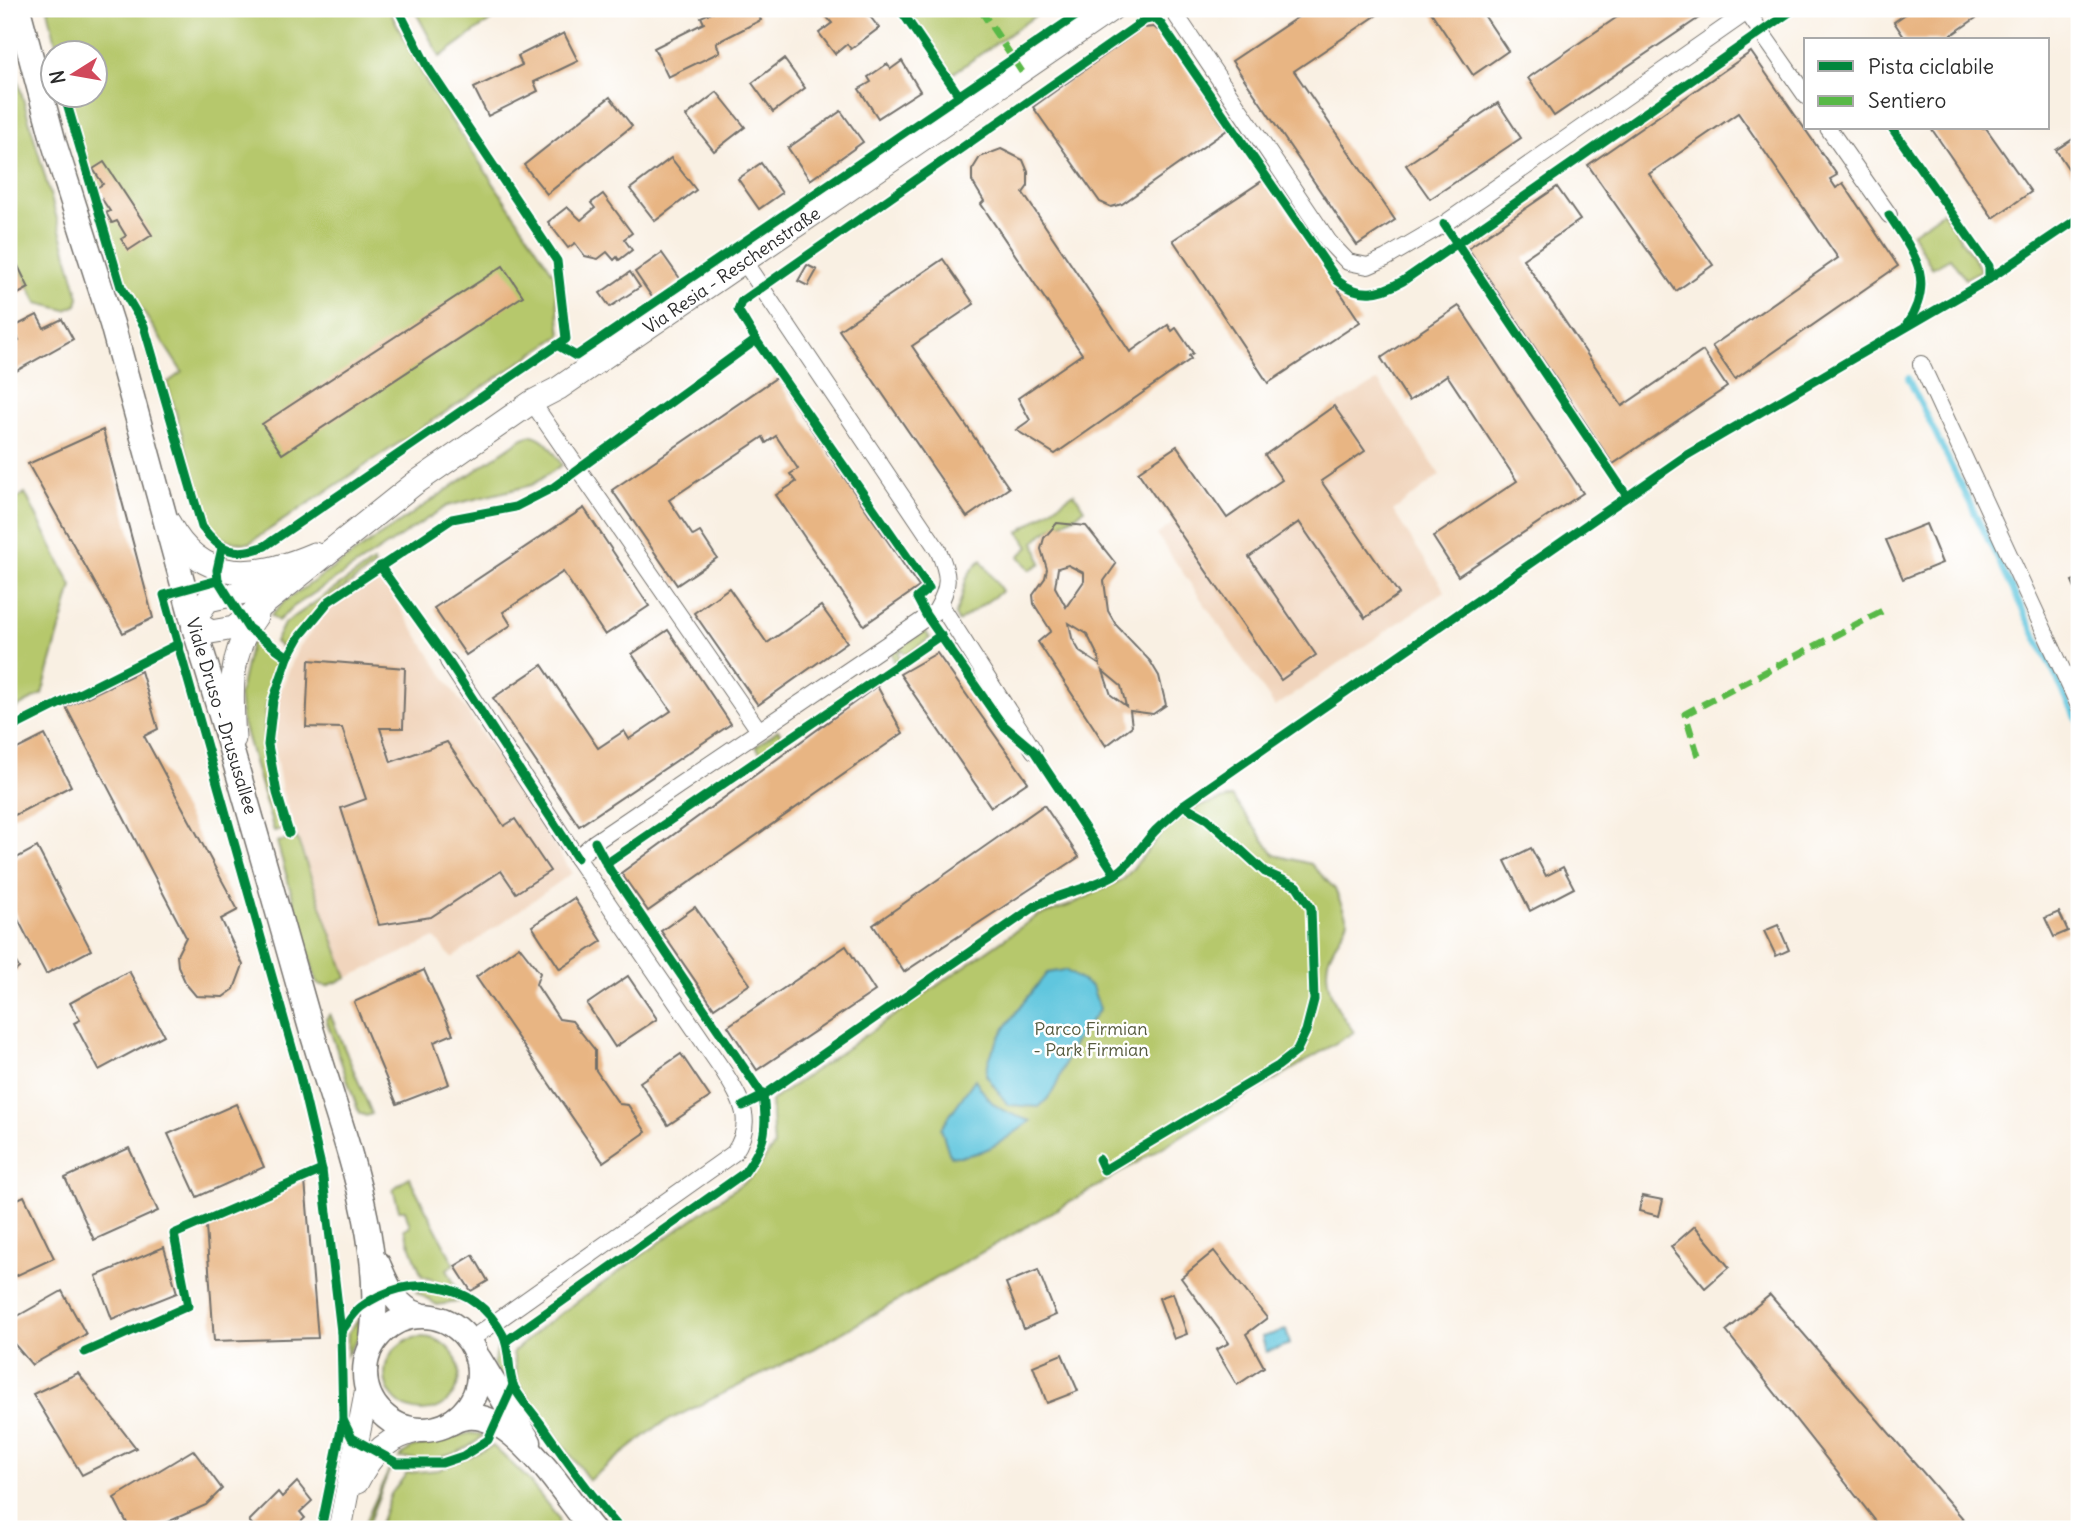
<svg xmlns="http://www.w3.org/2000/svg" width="2088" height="1538" viewBox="0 0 2088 1538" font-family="Delius,sans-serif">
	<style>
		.built { fill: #f1d5bd }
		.green { fill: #b6c86c; stroke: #707a4c; stroke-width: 2 }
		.water { fill: #60c6de; stroke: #467884; stroke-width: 2 }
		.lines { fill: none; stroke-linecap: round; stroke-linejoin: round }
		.stream { stroke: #60c6de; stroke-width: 6 }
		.building { fill: #e8b583; fill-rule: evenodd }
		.minor-casing { stroke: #73706b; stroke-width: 18 }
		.secondary-casing { stroke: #73706b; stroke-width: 25 }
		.primary-casing { stroke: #73706b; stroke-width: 27 }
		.minor { stroke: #fff; stroke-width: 16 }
		.secondary { stroke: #fff; stroke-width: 23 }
		.primary { stroke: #fff; stroke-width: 24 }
		.quiet { stroke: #58b947; stroke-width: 7; stroke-dasharray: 14 7; stroke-linecap: butt }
		.cycleway-casing { stroke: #fff; stroke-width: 13 }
		.cycleway { stroke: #00873e; stroke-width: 9 }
		.labels { text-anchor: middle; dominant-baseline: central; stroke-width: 5; stroke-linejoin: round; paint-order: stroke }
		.street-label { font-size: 18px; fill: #2b2b2b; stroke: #fff }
		.park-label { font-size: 18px; fill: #555a3e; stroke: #fff }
	</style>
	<rect width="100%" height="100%" fill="#fff"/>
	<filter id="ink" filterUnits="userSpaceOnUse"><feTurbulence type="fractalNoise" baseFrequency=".0143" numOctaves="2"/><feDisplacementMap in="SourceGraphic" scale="14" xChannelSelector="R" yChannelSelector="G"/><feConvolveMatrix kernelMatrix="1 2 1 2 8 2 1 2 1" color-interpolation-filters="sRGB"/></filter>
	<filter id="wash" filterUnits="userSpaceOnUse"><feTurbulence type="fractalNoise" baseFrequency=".00686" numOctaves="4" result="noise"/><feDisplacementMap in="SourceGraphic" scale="28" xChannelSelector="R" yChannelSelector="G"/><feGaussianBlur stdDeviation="1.57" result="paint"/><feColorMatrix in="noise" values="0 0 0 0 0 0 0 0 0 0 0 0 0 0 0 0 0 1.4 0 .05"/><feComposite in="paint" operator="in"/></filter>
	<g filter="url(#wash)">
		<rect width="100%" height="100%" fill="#f9f0e3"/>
		<!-- built -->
		<g class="built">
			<path d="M1378 381 1440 475 1393 511 1445 591 1275 707 1157 535 1173 523 1281 679 1316 656 1249 557 1299 522 1365 618 1399 595 1321 481 1365 451 1334 406Z"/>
			<path d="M370 582 384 584 572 873 452 958 435 938 347 978 282 791 273 741 280 692 298 648 334 604Z"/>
		</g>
		<!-- green -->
		<g class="green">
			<path d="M48 9H389L428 85 554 274 561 335 249 543C232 543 223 541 210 529L167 383 182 372 122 279 71 110 68 95 94 94V52H58Z"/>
			<path d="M414 9H506L440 57Z"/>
			<path d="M907 9H1045L952 74Z"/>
			<path d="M9 49 79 297 77 305 66 310 37 303 9 248Z"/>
			<path d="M1943 212 1981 270 1965 279 1950 258 1932 268 1912 233Z"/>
			<path d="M532 435C547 438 554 453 562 465L532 485 447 506 293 607 278 621 271 615 285 601 523 438Z"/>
			<path d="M25 493 72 586 42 694 9 712V504Z"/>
			<path d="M1074 493 1084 509C1070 524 1050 523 1035 542L1041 563 1030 570 1019 556 1029 547 1019 532Z"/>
			<path d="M981 560 1002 591 958 622 955 615C968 589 958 581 981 560Z"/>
			<path d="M373 562 375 566 323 603 289 648 285 650 275 642 284 624Z"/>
			<path d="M925 631 930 638 906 655 902 650 898 652 900 658 894 663 892 652Z"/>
			<path d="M251 642 281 657C283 671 271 684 268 698 258 743 270 786 282 829L274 831 242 720 239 696Z"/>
			<path d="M778 730 784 738 761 754 756 746Z"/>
			<path d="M1232 797 1275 855 1311 864 1335 889 1348 921C1343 933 1331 949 1328 961 1323 988 1339 1013 1354 1032L1108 1180 815 1348 659 1425 589 1480 518 1383 513 1352 542 1327 751 1177 774 1146 771 1101 1037 916 1068 906 1124 879 1163 832 1197 807Z"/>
			<path d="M297 838 347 978 327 986 317 984 277 842Z"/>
			<path d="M330 1014 372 1114 366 1116 359 1113 326 1019Z"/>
			<path d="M409 1177 454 1264 447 1269 456 1288 422 1276 404 1229 410 1226 405 1210H399L393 1189Z"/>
			<path d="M425 1290 440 1291 464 1301 437 1305 416 1292Z"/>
			<path d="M359 1319V1336L347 1355 348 1333Z"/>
			<circle cx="422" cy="1374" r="37"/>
			<path d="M500 1340 505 1352V1384L493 1364Z"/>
			<path d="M470 1433 484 1435C461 1458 430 1461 399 1458L411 1448Z"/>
			<path d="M493 1446 525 1476 558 1518 559 1529H378L391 1494 407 1473 439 1470Z"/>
			<path d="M391 1466 366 1529H362Z"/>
		</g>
		<!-- water -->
		<g class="water">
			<path d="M1065 970 1092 987 1100 1009C1090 1023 1074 1039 1068 1055 1059 1077 1058 1091 1039 1107L1008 1105 986 1075C988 1042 1026 1000 1047 973Z"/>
			<path d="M975 1079C991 1107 1000 1111 1031 1121 1006 1139 981 1159 950 1156L941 1128Z"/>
			<path d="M1286 1330 1290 1344 1266 1352 1262 1337Z"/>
		</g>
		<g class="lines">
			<!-- stream -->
			<path class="stream" d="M1908 378 2079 724"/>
		</g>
		<g id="blocks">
			<!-- building -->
			<g class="building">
				<path d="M718 9H756L761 20 716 43 720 52 668 77 654 48 704 23 701 17Z"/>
				<path d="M820 9H864L879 28 851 49 847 44 835 54 819 33 832 23Z"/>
				<path d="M1310 9H1373L1377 15 1294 71 1395 220 1357 245 1232 61Z"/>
				<path d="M1429 9H1480L1508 51 1473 75Z"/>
				<path d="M1629 9H1712L1554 116 1528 78Z"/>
				<path d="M1913 9H1989L1944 40H1906L1894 22Z"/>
				<path d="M1154 27 1161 33 1227 130 1122 204 1111 207 1100 202 1033 107 1143 28Z"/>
				<path d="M564 33 578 61 534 82 538 91 488 116 474 88 522 65 518 56Z"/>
				<path d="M1751 52 1837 175 1830 179 1836 188 1843 183 1898 266 1735 379 1712 346 1838 258 1738 113 1649 174 1713 265 1676 291 1588 165Z"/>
				<path d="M784 59 805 88 773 112 752 83Z"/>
				<path d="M902 61 920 91 878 118 859 89 871 82 868 77 887 64 891 69Z"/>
				<path d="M717 92 745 127 714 151 686 116Z"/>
				<path d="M610 97 632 126 547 194 524 165Z"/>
				<path d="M1498 103 1521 138 1430 199 1406 165Z"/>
				<path d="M841 111 863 142 810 180 788 148Z"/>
				<path d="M1931 128H1986L2031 192 1993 218Z"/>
				<path d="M2079 135V178L2076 180 2056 150Z"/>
				<path d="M1001 149 1023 160 1028 172V186L1023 193 1130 352 1168 325 1172 331 1176 328 1193 353 1189 356 1191 359 1055 454 1016 430 1030 420 1018 398 1082 354 981 204 984 201 972 181V170L980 157Z"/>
				<path d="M671 158 696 190 655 221 630 189Z"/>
				<path d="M104 162 152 235 129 250 121 239 126 236 117 221 112 223 106 213 110 211 95 189 103 184 93 169Z"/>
				<path d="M761 163 782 193 759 209 738 179Z"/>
				<path d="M1265 179 1360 322 1268 383 1173 240Z"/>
				<path d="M1557 187 1580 220 1523 259 1622 406 1703 351 1727 387 1613 464 1468 248Z"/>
				<path d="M603 194 632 233 624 239 632 250 619 260 617 257 614 260 607 252 598 259 585 256 575 243 568 248 548 222 567 207 581 220 595 208 591 203Z"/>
				<path d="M9 248 29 288 9 299Z"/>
				<path d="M662 253 681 280 654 300 635 272Z"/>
				<path d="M943 259 974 304 912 346 1009 488 967 517 839 330Z"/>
				<path d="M807 265 817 270 808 286 798 281Z"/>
				<path d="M503 266 523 296 282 454 262 424Z"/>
				<path d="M630 272 640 287 610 307 600 293Z"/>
				<path d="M1459 306 1583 493 1458 576 1433 537 1517 481 1447 375 1409 401 1381 358Z"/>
				<path d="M37 315 44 328 62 319 73 339 9 375V346L19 340 12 328Z"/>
				<path d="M776 378 919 587 864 625 776 495 796 482 790 474 798 469 776 436 766 443 763 437 669 500 693 536 700 532 717 558 677 585 612 490Z"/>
				<path d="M1334 406 1365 451 1321 481 1399 594 1365 618 1299 522 1249 557 1316 655 1281 680 1138 472 1177 446 1227 518 1282 480 1265 455Z"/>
				<path d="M103 430 153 618 123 633 28 464Z"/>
				<path d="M584 508 649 606 605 635 563 572 503 612 511 625 466 655 434 608Z"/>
				<path d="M1057 523 1086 526 1116 564 1104 581 1108 611 1116 625 1150 661 1159 676 1166 705 1153 714 1130 711 1132 726 1106 746 1038 642 1051 631 1034 604 1033 595 1045 578 1047 569 1041 549 1044 538ZM1068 565 1084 573V581L1066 607 1055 587 1058 568ZM1069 623 1087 634 1099 658 1100 665 1080 652 1072 638ZM1103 671 1121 686 1126 706 1111 695Z"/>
				<path d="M1926 524 1942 563 1903 579 1886 540Z"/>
				<path d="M2079 578V597L2072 581Z"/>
				<path d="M729 588 767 643 821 606 847 642 758 705 694 613Z"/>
				<path d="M668 630 731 724 579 826 493 698 542 665 598 748 624 731 629 739 671 711 632 654Z"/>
				<path d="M937 653 1028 782 991 807 900 674Z"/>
				<path d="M309 660 405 668 403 728H380L391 762 447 742 504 826 515 819 550 871 516 893 501 871 431 917 379 925 341 808 366 799 342 728 306 727Z"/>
				<path d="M141 671 158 729 144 736 238 910 221 919 243 965 234 989 223 997 196 996 186 984 178 966 177 955 186 937 66 707Z"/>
				<path d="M877 686 903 733 648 911 621 873Z"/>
				<path d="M45 735 71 786 9 818V753Z"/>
				<path d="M1044 805 1079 857 904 972 873 925Z"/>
				<path d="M37 847 91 950 46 974 9 902V862Z"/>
				<path d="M1531 848 1546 876 1563 867 1574 888 1530 911 1505 861Z"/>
				<path d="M574 898 602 941 560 969 532 926Z"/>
				<path d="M695 907 750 984 714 1008 661 931Z"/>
				<path d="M2059 912 2068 931 2054 937 2045 918Z"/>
				<path d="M1778 925 1789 950 1776 956 1764 931Z"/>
				<path d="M519 946 540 973 536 984 559 1019 572 1021 595 1050V1069L619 1104 628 1105 646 1132 603 1162 476 977Z"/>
				<path d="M846 946 875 991 757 1070 728 1026Z"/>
				<path d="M9 949 19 968 9 976Z"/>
				<path d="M424 970 453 1034 434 1042 449 1084 397 1104 354 1002Z"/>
				<path d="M129 971 164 1035 99 1070 74 1023 80 1020 70 1003Z"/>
				<path d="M628 976 657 1019 615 1047 587 1004Z"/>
				<path d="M681 1054 710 1097 668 1125 640 1082Z"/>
				<path d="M236 1104 264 1167 197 1197 168 1134Z"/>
				<path d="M129 1148 158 1211 94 1240 65 1178Z"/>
				<path d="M305 1181 318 1338 214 1341 206 1226Z"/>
				<path d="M24 1196 54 1258 9 1279V1203Z"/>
				<path d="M1642 1196 1663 1200 1659 1216 1639 1211Z"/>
				<path d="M1695 1226 1729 1267 1705 1288 1671 1247Z"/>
				<path d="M164 1247 177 1293 112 1319 96 1276Z"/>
				<path d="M1214 1251 1267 1318 1246 1334 1264 1367 1237 1385 1216 1350 1229 1343 1181 1278Z"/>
				<path d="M473 1255 488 1281 471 1291 455 1266Z"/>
				<path d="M1038 1270 1056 1315 1024 1329 1006 1283Z"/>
				<path d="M62 1291 86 1334 32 1365 9 1338V1321Z"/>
				<path d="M1173 1293 1187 1334 1174 1339 1159 1298Z"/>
				<path d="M1770 1295 1972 1529H1882L1726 1331Z"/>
				<path d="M1062 1354 1078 1391 1047 1403 1033 1366Z"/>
				<path d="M78 1373 136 1448 82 1475 33 1394Z"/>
				<path d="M193 1450 222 1489 206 1505 152 1529H130L114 1498Z"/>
				<path d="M297 1482 312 1501 300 1512 305 1518 293 1529H256L249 1521 278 1492 282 1497Z"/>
			</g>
		</g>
	</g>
	<g filter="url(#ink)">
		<use href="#blocks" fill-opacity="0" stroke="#73706b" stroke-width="2"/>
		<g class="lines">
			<defs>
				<g id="minor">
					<path d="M1172 9 1329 242 1348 262 1368 266 1386 258 1444 224 1747 12"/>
					<path d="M1745 9 1806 96"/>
					<path d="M1828 128 1889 215"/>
					<path d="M1921 364 2079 706"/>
					<path d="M532 402 758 729"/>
					<path d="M940 604 1034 751"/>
					<path d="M448 661 577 858"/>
					<path d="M470 1340 734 1153C755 1122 742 1101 724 1072L577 858 595 842 936 611C950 586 950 576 938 550L745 263"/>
				</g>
				<g id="secondary">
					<path d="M169 523C202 586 258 578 314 554"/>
					<path id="s1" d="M193 621 211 632 234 628 414 484 532 402 559 388 1112 9"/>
					<path d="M193 621 208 600 254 590 280 578"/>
					<path d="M234 739C231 694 228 653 257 615"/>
					<path d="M357 1482C372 1452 388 1437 421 1430"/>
					<path d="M340 1529 367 1389"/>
				</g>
				<g id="primary">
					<path d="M18 9 54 143 112 324 193 621"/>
					<path d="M194 627C236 759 272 892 310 1025 339 1128 388 1237 371 1346"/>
					<path d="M378 1264C387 1285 396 1309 420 1315"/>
					<circle cx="422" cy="1373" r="57"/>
					<path d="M479 1359 529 1442"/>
					<path d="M452 1422C504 1392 565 1497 592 1529"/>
				</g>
			</defs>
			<!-- minor casing -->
			<use href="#minor" class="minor-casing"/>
			<!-- secondary casing -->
			<use href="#secondary" class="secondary-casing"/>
			<!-- primary casing -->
			<use href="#primary" class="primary-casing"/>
			<!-- minor -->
			<use href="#minor" class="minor"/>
			<!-- secondary -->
			<use href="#secondary" class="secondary"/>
			<!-- primary -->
			<use href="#primary" class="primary"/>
			<!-- quiet -->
			<g class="quiet">
				<path d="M980 9 1022 72"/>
				<path d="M1698 756 1685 714 1888 608"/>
			</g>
			<defs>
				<g id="cycleway">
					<path d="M900 9 958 94"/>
					<path d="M64 94 121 287 144 326 202 527C220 551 236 558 265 546L566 339 557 261 427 66 398 9"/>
					<path d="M1889 215C1916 256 1936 281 1906 326"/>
					<path d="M1444 224 1627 496"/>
					<path d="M1989 279 2079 218"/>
					<path d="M557 345 576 356 1086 9"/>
					<path d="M222 548 217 570 218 580 164 595 299 1072 322 1170 341 1332 343 1420 352 1438 397 1463H442L463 1456 488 1440 513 1385"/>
					<path d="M380 566 448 661 577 858"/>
					<path d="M218 580 248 628 288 657"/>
					<path d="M9 729 178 644"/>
					<path d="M289 833 277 793 268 745 273 701 288 657 300 636 329 601 452 519 515 507 554 487 756 340"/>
					<path d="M606 864 941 635"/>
					<path d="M1115 874 1034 751 1002 724 926 615 917 598 929 588 756 340 738 310 741 302 1145 20 1155 18 1161 24 1338 281C1360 298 1380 294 1403 281L1794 9"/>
					<path d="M743 1106 763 1096 1037 905C1062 893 1089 889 1114 875 1132 864 1140 847 1155 831 1164 822 1174 814 1183 805L1687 455 1989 279V266L1892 128"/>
					<path d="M1099 1159 1104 1170 1278 1066 1296 1052 1306 1031 1314 1000 1311 908 1297 886 1265 872 1207 819 1183 805"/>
					<path d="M341 1332C347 1324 353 1313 361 1307 409 1272 474 1279 503 1335 511 1351 507 1371 514 1387 522 1402 536 1416 545 1430 569 1464 593 1498 620 1529"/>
					<path d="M506 1341 744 1173C765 1144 768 1132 763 1096L610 870 595 842"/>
					<path d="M85 1352 188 1306 174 1234 322 1170"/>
					<path d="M321 1529 343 1420"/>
				</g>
			</defs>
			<!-- cycleway casing -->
			<use href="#cycleway" class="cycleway-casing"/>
			<!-- cycleway -->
			<use href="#cycleway" class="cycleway"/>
		</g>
	</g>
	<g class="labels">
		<!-- street labels -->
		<g class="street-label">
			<text stroke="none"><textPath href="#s1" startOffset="658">Via Resia - Reschenstraße</textPath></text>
			<text transform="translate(222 716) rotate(73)">Viale Druso - Drususallee</text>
		</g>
		<!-- park labels -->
		<g class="park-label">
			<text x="1091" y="1028">Parco Firmian<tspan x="1091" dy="21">- Park Firmian</tspan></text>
		</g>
	</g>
	<!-- margin -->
	<rect width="2088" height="1538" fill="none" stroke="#fff" stroke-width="35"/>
	<!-- legend -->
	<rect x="1804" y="38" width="245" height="91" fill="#ffffff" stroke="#aaaaaa" stroke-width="2"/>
	<rect x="1818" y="61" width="35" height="10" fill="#00873e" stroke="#aaaaaa" stroke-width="2"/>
	<text x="1868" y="74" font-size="21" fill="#2b2b2b">Pista ciclabile</text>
	<rect x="1818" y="96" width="35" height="10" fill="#58b947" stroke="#aaaaaa" stroke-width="2"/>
	<text x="1868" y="108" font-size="21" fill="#2b2b2b">Sentiero</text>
	<!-- north arrow -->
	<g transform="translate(74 74) rotate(259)"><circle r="33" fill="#ffffff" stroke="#aaaaaa" stroke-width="2"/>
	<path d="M0-5L12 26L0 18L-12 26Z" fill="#d1495b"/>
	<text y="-10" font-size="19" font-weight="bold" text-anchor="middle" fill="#2b2b2b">N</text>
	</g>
</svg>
